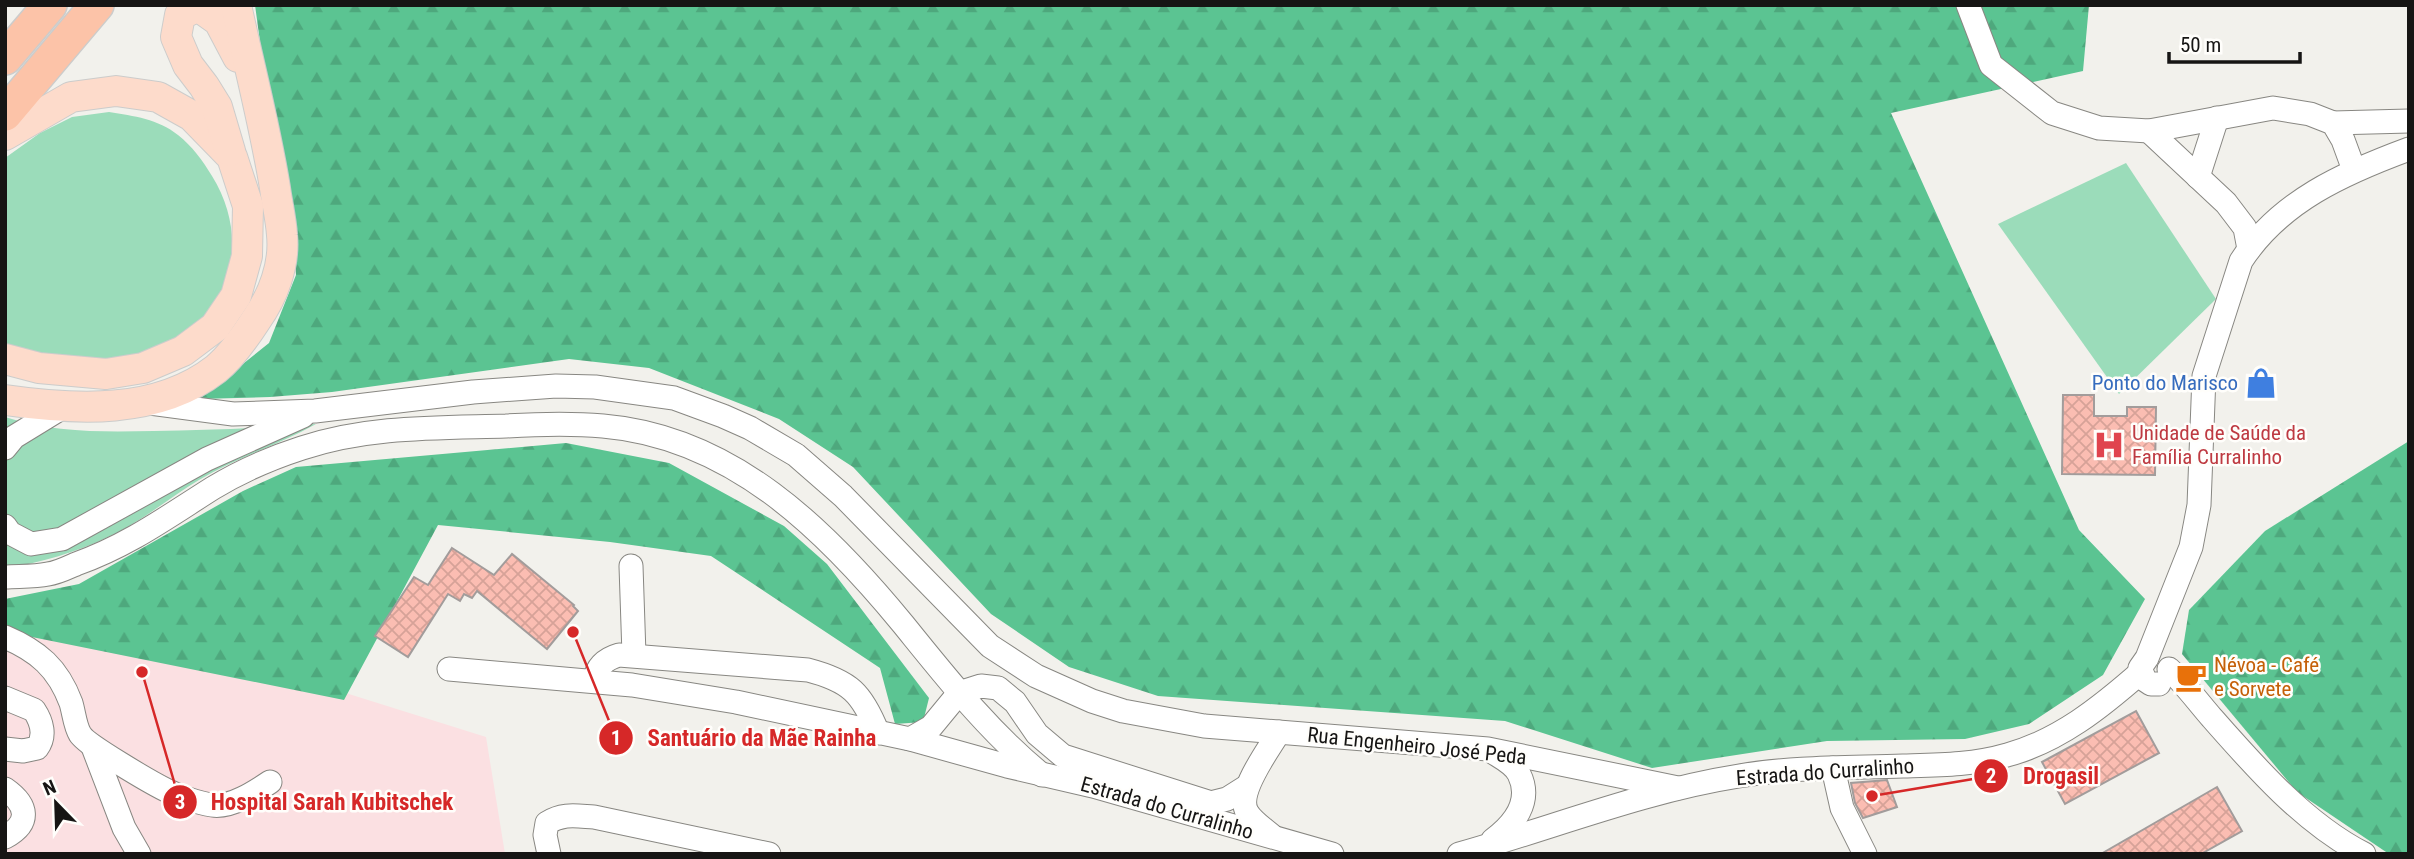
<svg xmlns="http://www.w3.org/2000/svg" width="2414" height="859" viewBox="0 0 2414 859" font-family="'Roboto Condensed',sans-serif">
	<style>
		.medical { fill: #fbe0e2 }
		.grass { fill: #9bdcba }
		.forest { fill: url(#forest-firs) }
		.building { fill: url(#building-cross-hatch); stroke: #a29c9b; stroke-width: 2 }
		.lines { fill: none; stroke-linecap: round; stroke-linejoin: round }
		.minor-casing { stroke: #888782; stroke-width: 25 }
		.major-casing { stroke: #cccccb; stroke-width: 32 }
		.highway-casing { stroke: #cccccb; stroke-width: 36 }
		.minor { stroke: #fff; stroke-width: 23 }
		.major { stroke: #fddbcb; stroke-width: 30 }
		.highway { stroke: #fcc3a8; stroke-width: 33 }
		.labels { text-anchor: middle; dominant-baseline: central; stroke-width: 5; stroke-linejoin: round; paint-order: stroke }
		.shop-label { font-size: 21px; fill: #366cbe; stroke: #fffefb; text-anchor: end }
		.health-label { font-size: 21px; fill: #be3a42; stroke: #fffefb; text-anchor: start }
		.food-label { font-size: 21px; fill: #c56008; stroke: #fffefb; text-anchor: start }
		.street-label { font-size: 21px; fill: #161514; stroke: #fffefb }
		.leader { fill: none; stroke: #d62828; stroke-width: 2.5 }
		.callout-dot { fill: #d62828; stroke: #fffefb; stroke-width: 2.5 }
		.mark-label { font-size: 21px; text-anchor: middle; font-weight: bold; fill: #fff }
		.callout-label { font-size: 23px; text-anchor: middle; font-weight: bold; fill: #d62828; stroke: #fffefb; stroke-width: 5; stroke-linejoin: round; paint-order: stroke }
	</style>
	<defs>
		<pattern id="forest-firs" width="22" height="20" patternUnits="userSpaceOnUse" patternTransform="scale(1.75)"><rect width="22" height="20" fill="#5bc492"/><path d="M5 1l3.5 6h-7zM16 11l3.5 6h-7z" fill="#4ea87d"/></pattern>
		<pattern id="building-cross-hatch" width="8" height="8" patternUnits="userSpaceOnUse" patternTransform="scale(1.75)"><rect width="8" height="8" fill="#fbbdb2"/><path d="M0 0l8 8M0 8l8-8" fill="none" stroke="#d6a298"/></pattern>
	</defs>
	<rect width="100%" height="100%" fill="#f2f1ec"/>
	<!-- medical -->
	<path class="medical" d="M52 601 486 737 505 854H5V607Z"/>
	<!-- grass -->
	<g class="grass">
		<path d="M109 112C134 116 158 119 178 135 192 146 203 161 212 176 258 250 222 336 137 357 94 367 48 354 5 348V158L40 133 72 117Z"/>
		<path d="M2126 163 2216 299 2119 394 1998 224Z"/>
		<path d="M5 417C53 433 105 432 154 431 208 430 262 428 316 424 278 445 236 458 199 480 169 498 141 522 108 537 75 553 41 562 5 569Z"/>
	</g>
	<!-- forest -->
	<g class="forest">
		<path d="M255 5H2089L2083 71 1891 113 2079 530 2145 599 2103 675 2029 724 1965 739 1827 741 1652 768 1505 721 1158 696 1069 667 991 614 853 467 779 419 649 368 569 359 332 392 270 397 199 399 269 343 296 275 291 207 271 123Z"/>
		<path d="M2409 441V854H2389L2297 792 2182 654 2189 610 2265 531Z"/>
		<path d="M566 443 669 463 784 526 827 564 929 698 923 722 895 724 880 668 711 556 610 542 438 525 344 700 17 634 5 635V599L79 584 243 491 296 467Z"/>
	</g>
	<!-- building -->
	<g class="building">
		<path d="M2063 395H2094V416H2127V407H2156L2155 475 2062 474Z"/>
		<path d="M452 548 494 575 512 554 574 605 573 606 578 611 547 649 477 591 472 598 464 594 460 601 448 594 408 657 375 636 414 577 428 585Z"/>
		<path d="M2136 711 2159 753 2065 804 2042 762Z"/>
		<path d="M1887 780 1897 807 1863 818 1855 803 1851 783Z"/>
		<path d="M2217 787 2242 831 2201 854H2101Z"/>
	</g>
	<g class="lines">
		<defs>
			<g id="minor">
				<path d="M1968 5 1991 65 2052 113 2099 128 2149 131 2273 108 2310 114 2333 123 2343 140 2354 170"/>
				<path d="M2333 123 2409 121"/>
				<path d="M2149 131 2226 203 2245 228 2249 249"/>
				<path d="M2198 177 2217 118"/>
				<path d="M150 403 233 414 315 411 473 392 556 386 595 387 674 398 723 416 750 428 796 455 843 496 990 646 1036 676 1092 701 1123 711 1204 726 1488 749 1678 788"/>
				<path d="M5 448 14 437 63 407"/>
				<path d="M5 526 10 533 31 544 62 539 207 459 303 416"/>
				<path d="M631 566 634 655"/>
				<path d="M5 577C19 576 34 577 48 574 57 573 67 568 76 564 129 545 167 517 213 488 241 471 271 458 302 448 368 426 437 428 506 426 538 424 571 423 603 426 732 437 825 529 903 624 946 677 988 731 1042 775"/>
				<path d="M5 637C38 651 58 668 71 703 74 713 75 726 80 734 86 745 152 783 166 790 178 796 198 803 212 805 231 808 255 792 270 782"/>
				<path d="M449 669 632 685 736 702 910 739 1007 766 1093 786 1332 854"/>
				<path d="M2169 669C2185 684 2198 702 2212 718 2255 767 2305 824 2364 854"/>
				<path d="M594 681C597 666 605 659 619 655L808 670C850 681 862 693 878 733"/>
				<path d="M2159 684H2151L2145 680 2140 668 2147 658 2191 547 2199 505 2204 376 2241 261C2280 201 2344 173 2409 149"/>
				<path d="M5 698 34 710C42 722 46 736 37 748L23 751 5 749"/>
				<path d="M910 739 931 727 959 693 981 686 998 688 1015 702 1037 734 1063 756 1211 803 1227 799 1246 787"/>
				<path d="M93 747 124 828 139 854"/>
				<path d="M1833 768 1842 808 1865 854"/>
				<path d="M5 789C28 805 31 823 5 837"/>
				<path d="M1271 835C1263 828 1252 821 1247 812 1236 792 1268 751 1279 732"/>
				<path d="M1493 840C1513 825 1533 802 1519 774 1514 764 1502 758 1494 753"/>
				<path d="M549 854 545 835 547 823C563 813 576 816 594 817L769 854"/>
				<path d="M1459 854C1552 828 1644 791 1739 776 1793 767 1848 768 1903 766 1938 765 1973 765 2007 755 2059 741 2101 707 2141 672"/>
			</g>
			<g id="major">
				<path d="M5 135 71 97 116 91 158 97 192 116 232 157 248 206 247 256 236 296 215 327 183 351 143 368 106 374 39 368 5 359"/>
				<path d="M230 151 217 107 204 86 188 65 176 37 180 15 198 6 219 21 238 57"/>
				<path d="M5 400C75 410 157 415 216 369 232 356 245 337 256 320 273 296 285 265 282 235 281 219 277 203 275 188 265 126 249 66 236 5"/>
			</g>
			<g id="highway">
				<path d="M5 58 50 5"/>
				<path d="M5 114 97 5"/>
			</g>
		</defs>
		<!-- minor casing -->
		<use href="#minor" class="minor-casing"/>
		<!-- major casing -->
		<use href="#major" class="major-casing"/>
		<!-- highway casing -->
		<use href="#highway" class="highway-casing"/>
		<!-- minor -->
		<use href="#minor" class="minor"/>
		<!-- major -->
		<use href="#major" class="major"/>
		<!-- highway -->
		<use href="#highway" class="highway"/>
	</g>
	<!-- icons -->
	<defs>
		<symbol id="shop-bare" viewBox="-9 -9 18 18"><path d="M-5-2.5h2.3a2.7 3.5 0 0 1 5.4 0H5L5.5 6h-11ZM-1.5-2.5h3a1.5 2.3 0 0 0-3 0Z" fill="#3f7fe0" stroke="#fffefb" stroke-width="2.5" paint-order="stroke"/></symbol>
		<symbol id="hospital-bare" viewBox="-9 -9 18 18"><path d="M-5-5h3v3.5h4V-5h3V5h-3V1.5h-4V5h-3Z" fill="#e0444e" stroke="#fffefb" stroke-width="2.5" paint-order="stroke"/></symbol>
		<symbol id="cafe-bare" viewBox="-9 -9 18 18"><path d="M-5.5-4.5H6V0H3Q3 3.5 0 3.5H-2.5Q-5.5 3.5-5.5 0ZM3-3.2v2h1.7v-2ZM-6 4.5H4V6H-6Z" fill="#e8710a" stroke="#fffefb" stroke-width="2.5" paint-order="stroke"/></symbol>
	</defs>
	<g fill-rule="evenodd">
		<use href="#shop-bare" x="2239" y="361" width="44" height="44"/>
		<use href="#hospital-bare" x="2087" y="423" width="44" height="44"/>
		<use href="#cafe-bare" x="2169" y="655" width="44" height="44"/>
	</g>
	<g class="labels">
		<!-- shop labels -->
		<g class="shop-label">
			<text x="2238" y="383">Ponto do Marisco</text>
		</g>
		<!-- health labels -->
		<g class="health-label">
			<text x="2132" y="433">Unidade de Saúde da<tspan x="2132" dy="24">Família Curralinho</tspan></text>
		</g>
		<!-- food labels -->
		<g class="food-label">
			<text x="2214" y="665">Névoa - Café<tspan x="2214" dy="24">e Sorvete</tspan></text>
		</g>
		<!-- street labels -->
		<g class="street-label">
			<text transform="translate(1417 746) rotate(6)">Rua Engenheiro José Peda</text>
			<text transform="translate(1825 772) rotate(-4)">Estrada do Curralinho</text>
			<text transform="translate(1167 808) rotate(16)">Estrada do Curralinho</text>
		</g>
	</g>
	<!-- callouts -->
	<path class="leader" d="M573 632L616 738M1872 796L1991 776M142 672L180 802"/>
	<g class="callout-dot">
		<circle cx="573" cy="632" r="7"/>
		<circle cx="1872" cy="796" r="7"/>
		<circle cx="142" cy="672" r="7"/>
		<circle cx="616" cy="738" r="18"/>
		<circle cx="1991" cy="776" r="18"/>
		<circle cx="180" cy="802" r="18"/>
	</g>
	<g class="mark-label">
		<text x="616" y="745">1</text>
		<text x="1991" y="783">2</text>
		<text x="180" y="809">3</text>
	</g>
	<g class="callout-label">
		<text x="762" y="746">Santuário da Mãe Rainha</text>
		<text x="2061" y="784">Drogasil</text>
		<text x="332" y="810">Hospital Sarah Kubitschek</text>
	</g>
	<!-- border -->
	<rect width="2414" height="859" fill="none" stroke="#161514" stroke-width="14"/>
	<!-- north arrow -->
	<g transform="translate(56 803) rotate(337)" stroke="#fffefb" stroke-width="5" paint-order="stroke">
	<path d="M0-5L12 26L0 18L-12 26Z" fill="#161514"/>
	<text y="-10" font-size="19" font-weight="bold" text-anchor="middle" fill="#161514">N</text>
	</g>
	<!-- scale -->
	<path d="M2169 52v10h131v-10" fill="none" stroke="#161514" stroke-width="3.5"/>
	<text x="2180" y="52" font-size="21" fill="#161514" stroke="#fffefb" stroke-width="5" paint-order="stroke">50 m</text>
</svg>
